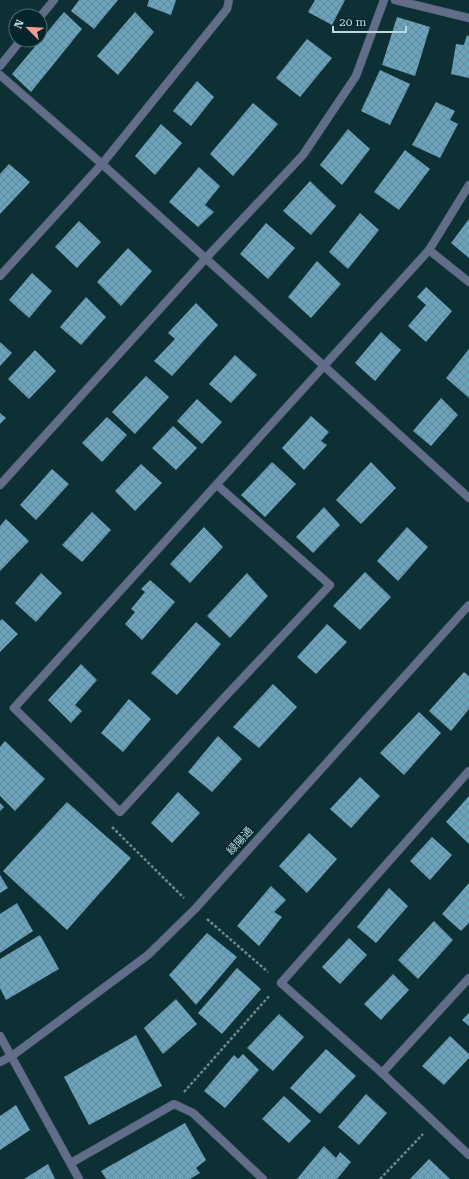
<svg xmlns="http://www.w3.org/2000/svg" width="469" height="1179" viewBox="0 0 469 1179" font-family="'Roboto Serif','Noto Sans JP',serif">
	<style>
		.building { fill: url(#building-cross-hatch) }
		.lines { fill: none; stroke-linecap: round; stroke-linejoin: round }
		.minor-casing { stroke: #2c4e52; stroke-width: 9 }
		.tertiary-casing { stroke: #2c4e52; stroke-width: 9 }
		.path { stroke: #698a8e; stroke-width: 2.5; stroke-dasharray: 3 2; stroke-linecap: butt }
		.minor { stroke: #626d89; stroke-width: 8 }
		.tertiary { stroke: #626d89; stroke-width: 8 }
		.labels { text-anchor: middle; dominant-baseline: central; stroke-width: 4; stroke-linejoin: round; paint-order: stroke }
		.street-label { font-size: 11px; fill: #bad9dd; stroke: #03262a }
	</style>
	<defs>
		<pattern id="building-cross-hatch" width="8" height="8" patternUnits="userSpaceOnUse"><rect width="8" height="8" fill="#6da3ba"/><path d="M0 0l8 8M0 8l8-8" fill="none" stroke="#608a9c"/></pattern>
	</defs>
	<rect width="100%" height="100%" fill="#0d3034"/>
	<!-- building -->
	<g class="building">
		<path d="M79 0H118L94 29 71 11Z"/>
		<path d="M149 0H176L171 15 147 6Z"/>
		<path d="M315 0H345L332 25 308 12Z"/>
		<path d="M64 12 82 29 31 92 12 74Z"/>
		<path d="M135 12 154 32 118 75 97 56Z"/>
		<path d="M397 17 430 27 415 76 382 65Z"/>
		<path d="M467 35 469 36V78L451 74 456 44 464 45Z"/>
		<path d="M307 39 332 58 300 97 276 78Z"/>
		<path d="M380 70 410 84 390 125 361 111Z"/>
		<path d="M197 81 214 97 191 126 173 111Z"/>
		<path d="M436 102 455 111 450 120 458 124 440 158 412 145Z"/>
		<path d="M253 103 278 124 233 176 210 154Z"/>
		<path d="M161 124 182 143 155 175 135 156Z"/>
		<path d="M348 129 370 149 342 185 320 165Z"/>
		<path d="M405 150 430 169 399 210 374 192Z"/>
		<path d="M9 164 30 182 0 214V174Z"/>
		<path d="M199 167 220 186 205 205 214 212 198 227 169 202Z"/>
		<path d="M310 181 336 206 311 235 283 211Z"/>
		<path d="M360 213 379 230 348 269 329 252Z"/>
		<path d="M469 219V258L451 243Z"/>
		<path d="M79 221 101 242 77 268 55 247Z"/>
		<path d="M266 223 295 248 268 279 240 254Z"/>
		<path d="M128 248 152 271 121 306 97 282Z"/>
		<path d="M317 261 341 284 311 318 288 297Z"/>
		<path d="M32 273 52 291 29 318 9 300Z"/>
		<path d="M426 287 452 311 426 342 408 326 426 305 417 297Z"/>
		<path d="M86 297 106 317 81 345 60 327Z"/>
		<path d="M196 303 218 325 172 376 154 361 175 339 168 333Z"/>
		<path d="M381 332 401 350 375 381 355 363Z"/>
		<path d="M0 342 12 353 0 366Z"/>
		<path d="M469 349V398L446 378Z"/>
		<path d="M35 350 56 371 29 399 8 379Z"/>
		<path d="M235 355 257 375 231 403 209 384Z"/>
		<path d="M146 376 169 397 135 434 112 412Z"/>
		<path d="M441 398 458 415 431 446 413 431Z"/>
		<path d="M197 399 222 422 202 444 177 421Z"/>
		<path d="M0 413 6 418 0 424Z"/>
		<path d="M311 416 329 432 321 441 327 445 304 470 282 448Z"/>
		<path d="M107 417 127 435 102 462 82 443Z"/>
		<path d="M173 426 197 448 176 470 152 448Z"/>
		<path d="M272 462 296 484 265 517 241 495Z"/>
		<path d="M371 462 396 488 361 524 336 500Z"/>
		<path d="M141 464 162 483 135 511 115 491Z"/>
		<path d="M52 469 69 484 36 520 20 505Z"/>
		<path d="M324 507 340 525 313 553 296 537Z"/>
		<path d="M92 512 111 530 82 562 62 545Z"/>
		<path d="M6 519 29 541 0 571V526Z"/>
		<path d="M204 527 223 547 190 583 170 564Z"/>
		<path d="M407 527 428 547 398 581 377 561Z"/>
		<path d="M365 572 391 597 360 630 333 606Z"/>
		<path d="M41 573 62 593 36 622 15 603Z"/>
		<path d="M247 573 268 596 230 638 207 616Z"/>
		<path d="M150 580 175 602 142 640 125 624 135 612 131 609 145 592 141 589Z"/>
		<path d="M2 619 18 634 0 652V621Z"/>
		<path d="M196 622 221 644 177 695 151 673Z"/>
		<path d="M327 624 347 642 316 674 297 657Z"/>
		<path d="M81 664 97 680 75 705 82 711 71 723 48 700Z"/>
		<path d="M464 672 469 676V709L451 731 429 711Z"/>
		<path d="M273 684 297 707 259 748 233 727Z"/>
		<path d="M129 699 151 719 123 752 101 733Z"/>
		<path d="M419 712 441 733 404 775 380 753Z"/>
		<path d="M218 736 242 759 212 792 188 772Z"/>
		<path d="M5 741 45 779 15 811 0 796V747Z"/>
		<path d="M360 777 380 796 351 828 330 809Z"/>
		<path d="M178 792 200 813 172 843 151 823Z"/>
		<path d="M469 796V844L446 822Z"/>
		<path d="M67 802 131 858 67 930 3 871Z"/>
		<path d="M0 803 4 807 0 811Z"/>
		<path d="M309 833 337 859 307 893 279 866Z"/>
		<path d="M432 837 452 855 430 880 410 861Z"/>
		<path d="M0 875 8 888 0 893Z"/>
		<path d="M469 883V923L461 931 442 914Z"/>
		<path d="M271 886 286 900 274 912 282 917 259 946 237 926Z"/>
		<path d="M389 888 408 906 376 943 357 927Z"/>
		<path d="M17 903 33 931 0 953V914Z"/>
		<path d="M434 921 453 940 418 979 398 960Z"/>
		<path d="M207 933 237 957 196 1005 169 975Z"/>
		<path d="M40 935 59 969 6 1000 0 988V959Z"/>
		<path d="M349 938 367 955 340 984 322 967Z"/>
		<path d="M237 968 261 989 222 1034 198 1013Z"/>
		<path d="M393 974 409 990 381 1020 364 1004Z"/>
		<path d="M176 999 197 1024 163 1054 144 1028Z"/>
		<path d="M469 1013V1026L462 1020Z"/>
		<path d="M279 1014 304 1037 273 1071 247 1048Z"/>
		<path d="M136 1035 162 1086 89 1125 64 1077Z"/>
		<path d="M450 1036 469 1054V1058L444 1085 422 1066Z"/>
		<path d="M326 1049 356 1076 320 1114 290 1088Z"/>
		<path d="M243 1054 259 1070 225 1108 204 1091 234 1055 238 1059Z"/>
		<path d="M366 1094 387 1113 359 1145 338 1127Z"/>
		<path d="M284 1096 311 1121 289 1143 262 1119Z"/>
		<path d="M16 1105 30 1130 0 1150V1116Z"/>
		<path d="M185 1123 206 1160 196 1168 200 1173 190 1179H106L101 1171Z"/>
		<path d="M324 1146 336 1158 340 1152 351 1162 337 1179H297Z"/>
		<path d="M429 1159 450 1179H410Z"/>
		<path d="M48 1164 55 1179H24Z"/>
	</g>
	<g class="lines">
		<defs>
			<g id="minor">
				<path d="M395 0 469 18"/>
				<path d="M40 17 54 0"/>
				<path d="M0 66 21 40"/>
				<path d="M0 75 102 164 469 498"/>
				<path d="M429 250 469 282"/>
				<path d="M0 276 102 164 227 9 229 0"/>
				<path d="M0 485 206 258 303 155 356 76 384 0"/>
				<path d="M217 485 330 585 223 699 120 812 14 708 429 250 469 185"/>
				<path d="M469 771 281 983 382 1073 469 1155"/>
				<path d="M0 1036 79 1179"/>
				<path d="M382 1073 469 978"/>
				<path d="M71 1163 174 1104 193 1113 263 1179"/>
			</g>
			<path id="tertiary" d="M0 1062 12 1056 148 955 195 909 469 605"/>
		</defs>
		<!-- minor casing -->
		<use href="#minor" class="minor-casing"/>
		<!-- tertiary casing -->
		<use href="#tertiary" class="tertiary-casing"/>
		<!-- path -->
		<g class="path">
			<path d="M112 827 184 898"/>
			<path d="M207 919 268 972"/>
			<path d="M184 1092 270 995"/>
			<path d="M380 1179 423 1134"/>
		</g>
		<!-- minor -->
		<use href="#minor" class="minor"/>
		<!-- tertiary -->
		<use href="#tertiary" class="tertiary"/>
	</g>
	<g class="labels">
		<!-- street labels -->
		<g class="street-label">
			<text transform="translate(240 841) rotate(-48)">緑陽通</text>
		</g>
	</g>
	<!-- north arrow -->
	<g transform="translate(28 28) rotate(294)"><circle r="19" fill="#03262a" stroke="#4c6e72"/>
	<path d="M0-3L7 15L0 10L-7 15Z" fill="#f59c92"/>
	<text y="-6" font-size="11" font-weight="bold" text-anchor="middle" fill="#bad9dd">N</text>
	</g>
	<!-- scale -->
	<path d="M333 26v6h73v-6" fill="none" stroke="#bad9dd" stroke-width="2"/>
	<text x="339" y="26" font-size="12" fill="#bad9dd" stroke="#03262a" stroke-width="3" paint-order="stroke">20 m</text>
</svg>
